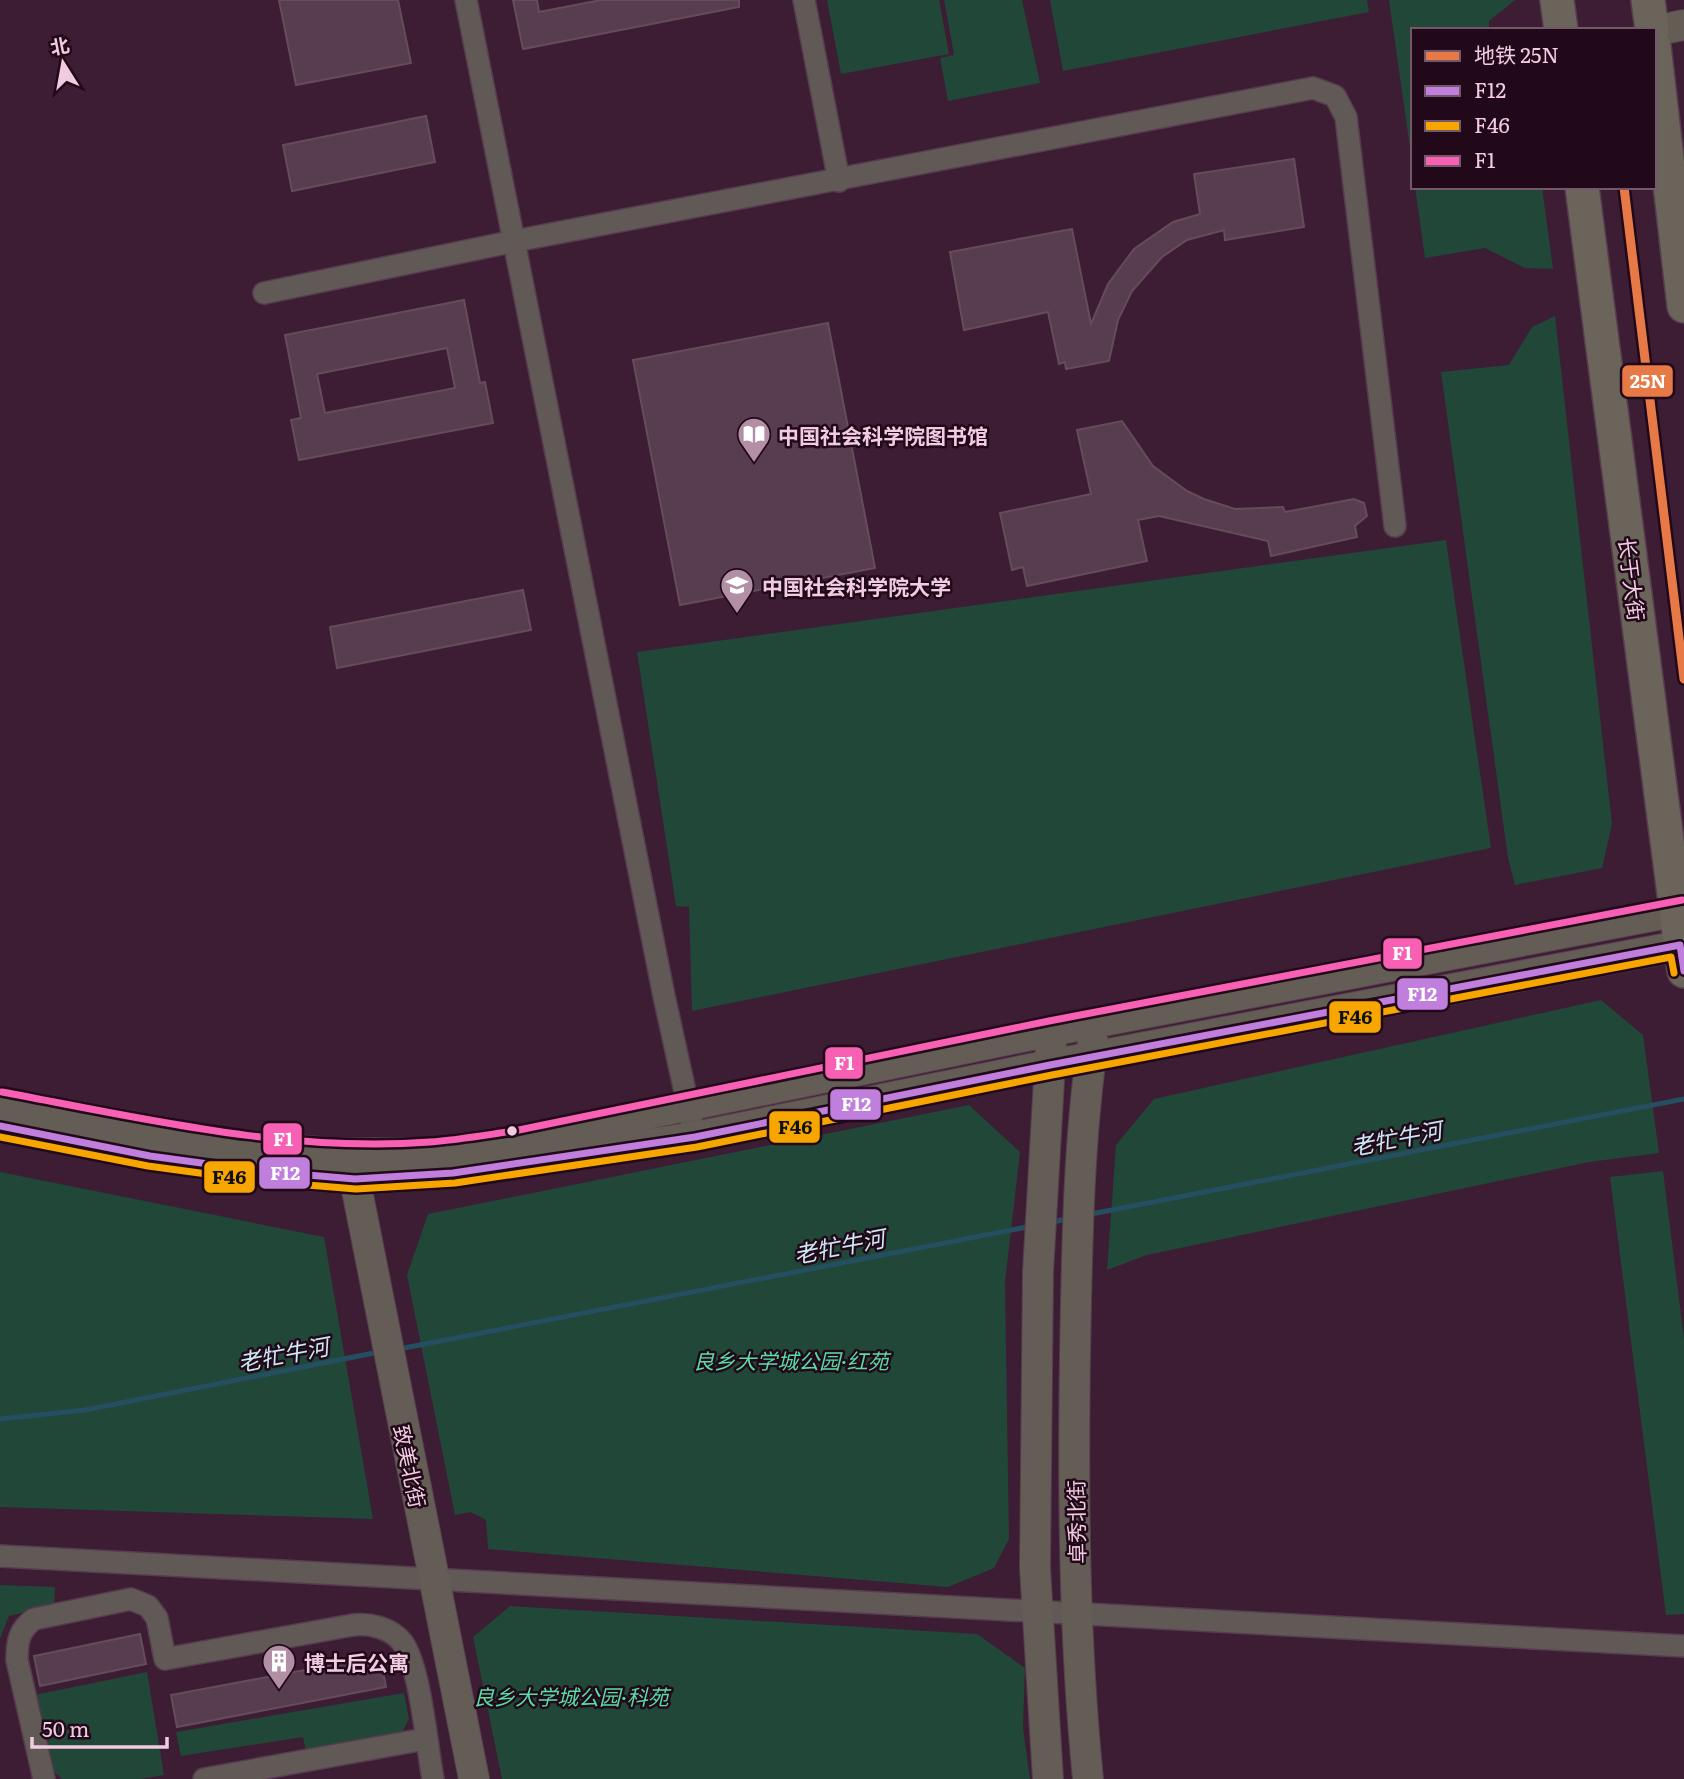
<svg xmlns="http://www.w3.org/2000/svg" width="1684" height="1779" viewBox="0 0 1684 1779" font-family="Literata,'Noto Sans SC',serif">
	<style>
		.green { fill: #204738 }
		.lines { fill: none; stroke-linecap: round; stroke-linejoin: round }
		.stream { stroke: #244f60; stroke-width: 5 }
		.building { fill: #583d4f; stroke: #664b5c; stroke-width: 2; fill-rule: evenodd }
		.street-casing { stroke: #573c4e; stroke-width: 24 }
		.secondary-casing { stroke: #573c4e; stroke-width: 32 }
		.primary-casing { stroke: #573c4e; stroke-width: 36 }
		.street { stroke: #615955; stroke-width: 21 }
		.secondary { stroke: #635d55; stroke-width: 30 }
		.primary { stroke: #6a645b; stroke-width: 33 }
		.bus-1-casing { stroke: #22091a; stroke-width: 12 }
		.bus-2-casing { stroke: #22091a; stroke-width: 12 }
		.bus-3-casing { stroke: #22091a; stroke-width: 12 }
		.bus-1 { stroke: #c07fdc; stroke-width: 7 }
		.bus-2 { stroke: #f7a600; stroke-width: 7 }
		.bus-3 { stroke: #f860b3; stroke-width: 7 }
		.metro-1-casing { stroke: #22091a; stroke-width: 14 }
		.metro-1 { stroke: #e67946; stroke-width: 9 }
		.bus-dot { fill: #f1cce1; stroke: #22091a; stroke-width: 2.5 }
		.labels { text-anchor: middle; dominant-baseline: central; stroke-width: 5; stroke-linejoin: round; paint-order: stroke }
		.poi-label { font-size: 21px; font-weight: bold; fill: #f1cce1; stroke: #22091a; text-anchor: start }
		.street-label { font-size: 21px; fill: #f1cce1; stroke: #22091a }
		.park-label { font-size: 21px; font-style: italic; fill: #56dea5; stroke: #22091a }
		.water-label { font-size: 23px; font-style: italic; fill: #cbe9f5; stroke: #22091a }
		.line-badge { stroke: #22091a; stroke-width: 2.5 }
		.badge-label { font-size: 19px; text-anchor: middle; font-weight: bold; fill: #fff }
		.pale-badge-label { font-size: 19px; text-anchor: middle; font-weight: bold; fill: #111 }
	</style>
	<rect width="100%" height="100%" fill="#3d1d33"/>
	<!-- green -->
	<g class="green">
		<path d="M827 0H939L949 54 841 74Z"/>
		<path d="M944 0H1022L1040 83 948 101 940 58 954 55Z"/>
		<path d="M1050 0H1367L1369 12 1063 71Z"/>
		<path d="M1389 0H1515L1489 21V30H1413V169Z"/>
		<path d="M1415 187H1542L1553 269 1525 268 1485 248 1425 258Z"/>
		<path d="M1555 316 1612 824 1602 868 1515 885 1508 858 1441 372 1509 365 1532 327Z"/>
		<path d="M1446 540 1491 848 692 1011 689 907 676 906 637 652Z"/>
		<path d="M1601 1000 1643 1035 1659 1153 1589 1162 1147 1255 1107 1270 1116 1145 1154 1099Z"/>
		<path d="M969 1105 1020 1152 1005 1282 1009 1539 994 1568 948 1587 488 1549 486 1520 471 1512 455 1515 407 1275 428 1214Z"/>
		<path d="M1663 1171 1684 1339V1614L1666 1615 1610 1177Z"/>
		<path d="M0 1172 324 1237 373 1519 0 1507Z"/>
		<path d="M0 1585 55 1587 54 1605 9 1616 0 1639Z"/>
		<path d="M510 1606 977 1634 1025 1668 1023 1728 1030 1779H502L473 1637Z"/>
		<path d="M147 1672 164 1775 141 1779H62L48 1766 34 1695Z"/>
		<path d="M404 1693 409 1719 402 1732 306 1751 303 1737 181 1756 176 1732Z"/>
	</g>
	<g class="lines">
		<!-- stream -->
		<g class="stream">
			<path d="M1086 1215 1684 1099"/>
			<path d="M1049 1223 1070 1218"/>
			<path d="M399 1349 1032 1226"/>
			<path d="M0 1419 85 1410 379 1352"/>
		</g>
	</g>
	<!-- building -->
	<g class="building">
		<path d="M279 0H398L411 63 296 85Z"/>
		<path d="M513 0H537L539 12 601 0H739V7L523 49Z"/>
		<path d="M426 116 435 162 292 191 283 145Z"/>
		<path d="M1294 159 1304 227 1225 240 1224 230 1187 240 1162 257 1132 291 1118 320 1109 361 1066 369 1065 362 1059 364 1048 312 964 330 950 252 1072 229 1091 324 1108 284 1134 249 1173 222 1200 214 1194 174Z"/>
		<path d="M464 300 480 383 485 382 493 423 299 460 291 420 301 418 285 335ZM447 348 455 388 325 413 317 374Z"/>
		<path d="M828 323 875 568 680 605 633 360Z"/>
		<path d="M1122 421 1153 466 1187 491 1204 499 1235 509 1283 507 1285 512 1354 499 1364 503 1367 516 1355 526 1357 537 1271 556 1268 541 1159 516 1138 520 1147 561 1027 586 1023 567 1012 570 1000 513 1091 494 1077 430Z"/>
		<path d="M523 590 531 630 337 668 330 627Z"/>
		<path d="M140 1634 146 1664 40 1686 34 1656Z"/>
		<path d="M380 1656 386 1687 177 1727 171 1695Z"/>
	</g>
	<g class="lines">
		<defs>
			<g id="street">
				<path d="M466 0 664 996 695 1137"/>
				<path d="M804 0 839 181"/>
				<path d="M264 293 515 241 1313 88 1335 96 1346 117 1395 526"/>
				<path d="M0 1556 1684 1646"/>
				<path d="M44 1779 17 1660C17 1641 19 1630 34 1619L131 1599 148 1606 157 1618 165 1659 353 1625C370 1623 391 1628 402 1642 420 1664 427 1748 433 1779"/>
				<path d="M204 1779 425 1739"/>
			</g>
			<g id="secondary">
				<path d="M1654 31 1684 25"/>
				<path d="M0 1102 226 1144 331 1153H430L516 1141 1051 1031 1684 910"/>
				<path d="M0 1126 150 1156 260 1171 355 1179 453 1173 695 1137 1050 1065 1684 945"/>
				<path d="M351 1160 474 1779"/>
				<path d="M1048 1779 1035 1568 1038 1272 1051 1045"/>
				<path d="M1088 1779C1074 1638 1073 1496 1075 1355 1077 1251 1078 1145 1093 1042"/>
			</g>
			<g id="primary">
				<path d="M1557 0 1561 30"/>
				<path d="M1648 0 1652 30"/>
				<path d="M1654 46 1684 306"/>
				<path d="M1582 187 1684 971"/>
			</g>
		</defs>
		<!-- street casing -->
		<use href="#street" class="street-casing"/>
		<!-- secondary casing -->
		<use href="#secondary" class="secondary-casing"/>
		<!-- primary casing -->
		<use href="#primary" class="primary-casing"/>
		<!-- street -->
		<use href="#street" class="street"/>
		<!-- secondary -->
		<use href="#secondary" class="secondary"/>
		<!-- primary -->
		<use href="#primary" class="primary"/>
		<defs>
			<path id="bus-1" d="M0 1126 150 1156 260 1171 355 1179 453 1173 695 1137 1050 1065 1680 945 1684 971"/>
			<path id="bus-2" d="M0 1137 148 1166 259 1181 356 1189 455 1183 697 1147 1052 1075 1671 957 1674 973"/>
			<path id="bus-3" d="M2 1092C142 1118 286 1153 430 1142 458 1140 486 1135 514 1131L1049 1021 1682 900"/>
		</defs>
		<!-- bus-1 casing -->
		<use href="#bus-1" class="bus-1-casing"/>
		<!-- bus-2 casing -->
		<use href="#bus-2" class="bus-2-casing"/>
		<!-- bus-3 casing -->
		<use href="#bus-3" class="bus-3-casing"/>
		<!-- bus-1 -->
		<use href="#bus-1" class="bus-1"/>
		<!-- bus-2 -->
		<use href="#bus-2" class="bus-2"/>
		<!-- bus-3 -->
		<use href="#bus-3" class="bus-3"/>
		<defs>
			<path id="metro-1" d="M1624 187 1684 679"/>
		</defs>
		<!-- metro-1 casing -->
		<use href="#metro-1" class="metro-1-casing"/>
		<!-- metro-1 -->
		<use href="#metro-1" class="metro-1"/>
	</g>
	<!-- icons -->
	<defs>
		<symbol id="library-pin" viewBox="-11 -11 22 30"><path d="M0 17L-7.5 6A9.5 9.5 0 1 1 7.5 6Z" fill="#b28fa4" stroke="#22091a"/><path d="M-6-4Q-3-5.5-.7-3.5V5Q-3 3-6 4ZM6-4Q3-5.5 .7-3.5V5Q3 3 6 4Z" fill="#fff"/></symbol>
		<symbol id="university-pin" viewBox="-11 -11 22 30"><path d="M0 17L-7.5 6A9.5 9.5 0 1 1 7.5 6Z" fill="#b28fa4" stroke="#22091a"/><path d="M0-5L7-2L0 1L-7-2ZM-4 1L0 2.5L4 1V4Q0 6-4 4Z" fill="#fff"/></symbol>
		<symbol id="building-pin" viewBox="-11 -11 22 30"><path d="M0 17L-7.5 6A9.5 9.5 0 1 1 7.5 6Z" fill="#b28fa4" stroke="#22091a"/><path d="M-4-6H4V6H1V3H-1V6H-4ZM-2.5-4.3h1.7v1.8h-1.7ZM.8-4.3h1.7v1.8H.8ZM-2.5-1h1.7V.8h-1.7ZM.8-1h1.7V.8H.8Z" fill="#fff"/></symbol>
	</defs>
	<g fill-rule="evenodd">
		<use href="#library-pin" x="735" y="415" width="38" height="52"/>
		<use href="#university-pin" x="718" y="566" width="38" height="52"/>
		<use href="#building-pin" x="260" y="1642" width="38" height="52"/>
	</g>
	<!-- markers -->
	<circle class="bus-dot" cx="512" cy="1131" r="6"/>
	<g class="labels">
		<!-- poi labels -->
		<g class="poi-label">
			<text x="778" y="434">中国社会科学院图书馆</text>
			<text x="762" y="585">中国社会科学院大学</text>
			<text x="304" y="1661">博士后公寓</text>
		</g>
		<!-- street labels -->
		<g class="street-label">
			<text transform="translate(1633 579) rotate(83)">长于大街</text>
			<text transform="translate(411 1466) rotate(78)">致美北街</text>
			<text transform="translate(1075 1522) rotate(-91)">卓秀北街</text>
		</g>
		<!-- park labels -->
		<g class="park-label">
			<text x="791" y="1359">良乡大学城公园·红苑</text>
			<text x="571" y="1695">良乡大学城公园·科苑</text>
		</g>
		<!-- water labels -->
		<g class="water-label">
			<text transform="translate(1396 1137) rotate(-11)">老牤牛河</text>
			<text transform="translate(839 1245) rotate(-11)">老牤牛河</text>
			<text transform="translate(283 1353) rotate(-11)">老牤牛河</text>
		</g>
	</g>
	<g class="line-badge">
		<rect x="1621" y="364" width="53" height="34" rx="7" fill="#e67946"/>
		<rect x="1382" y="937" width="41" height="33" rx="7" fill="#f860b3"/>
		<rect x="1396" y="977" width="53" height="34" rx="7" fill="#c07fdc"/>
		<rect x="1328" y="1000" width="54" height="34" rx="7" fill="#f7a600"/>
		<rect x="824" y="1046" width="40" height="34" rx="7" fill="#f860b3"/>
		<rect x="829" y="1088" width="53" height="33" rx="7" fill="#c07fdc"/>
		<rect x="768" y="1110" width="53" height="34" rx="7" fill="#f7a600"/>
		<rect x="262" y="1122" width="41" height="34" rx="7" fill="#f860b3"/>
		<rect x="258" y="1156" width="53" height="34" rx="7" fill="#c07fdc"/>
		<rect x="203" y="1160" width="53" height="34" rx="7" fill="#f7a600"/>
	</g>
	<g class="badge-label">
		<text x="1648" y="388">25N</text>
		<text x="1402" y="960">F1</text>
		<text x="1422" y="1001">F12</text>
		<text x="844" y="1070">F1</text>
		<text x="856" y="1111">F12</text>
		<text x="283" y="1146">F1</text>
		<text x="285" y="1180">F12</text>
	</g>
	<g class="pale-badge-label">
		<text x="1355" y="1024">F46</text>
		<text x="795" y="1134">F46</text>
		<text x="229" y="1184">F46</text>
	</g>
	<!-- legend -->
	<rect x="1411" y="28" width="245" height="161" fill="#22091a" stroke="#75576a" stroke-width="2"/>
	<rect x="1425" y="51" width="35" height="10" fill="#e67946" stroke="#75576a" stroke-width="2"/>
	<text x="1474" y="63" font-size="21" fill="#f1cce1">地铁 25N</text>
	<rect x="1425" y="86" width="35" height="10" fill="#c07fdc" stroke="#75576a" stroke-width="2"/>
	<text x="1474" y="98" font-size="21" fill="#f1cce1">F12</text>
	<rect x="1425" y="121" width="35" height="10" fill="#f7a600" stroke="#75576a" stroke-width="2"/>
	<text x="1474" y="133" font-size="21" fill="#f1cce1">F46</text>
	<rect x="1425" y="156" width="35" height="10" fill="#f860b3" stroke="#75576a" stroke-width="2"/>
	<text x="1474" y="168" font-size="21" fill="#f1cce1">F1</text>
	<!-- north arrow -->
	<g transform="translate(63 63) rotate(349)" stroke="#22091a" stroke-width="5" paint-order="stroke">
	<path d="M0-5L12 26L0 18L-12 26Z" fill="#f1cce1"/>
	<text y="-10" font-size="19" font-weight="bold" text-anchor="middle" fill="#f1cce1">北</text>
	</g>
	<!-- scale -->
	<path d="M32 1737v10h135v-10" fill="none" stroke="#f1cce1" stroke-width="3.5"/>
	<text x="42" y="1737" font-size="21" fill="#f1cce1" stroke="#22091a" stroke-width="5" paint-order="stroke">50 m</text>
</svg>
